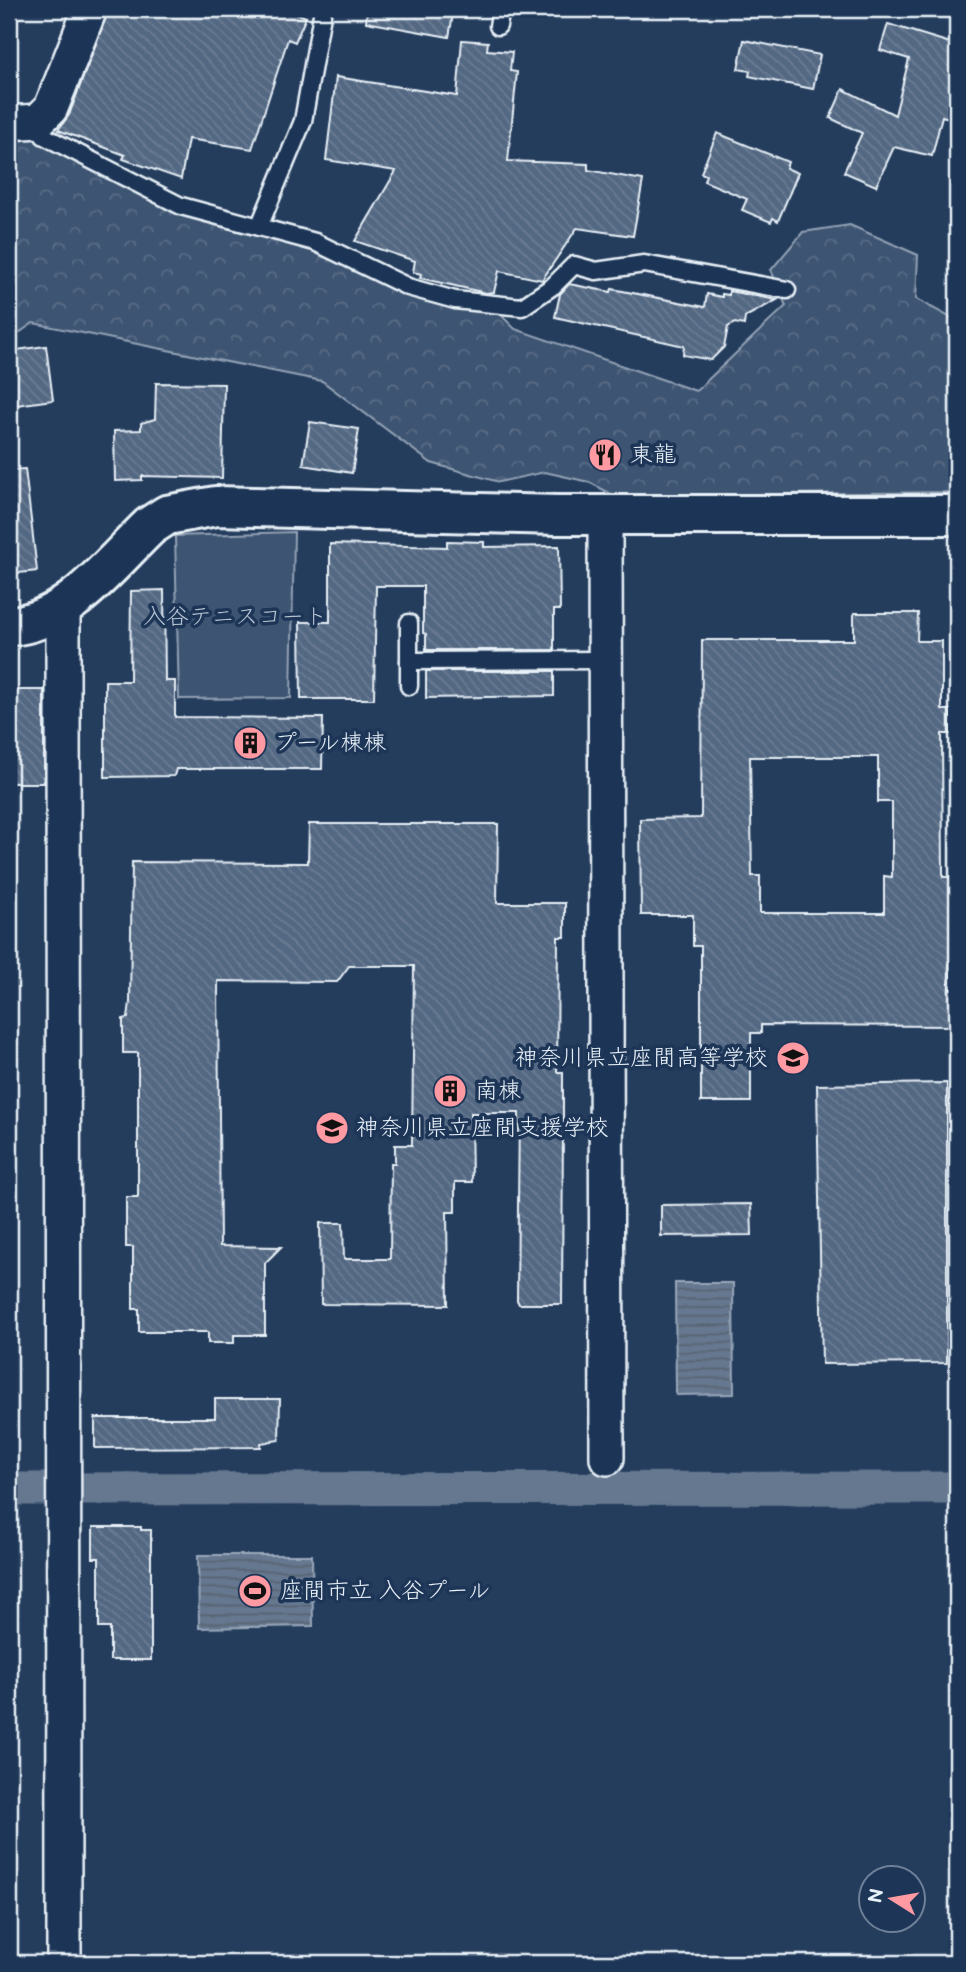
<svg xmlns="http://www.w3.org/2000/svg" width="966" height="1972" viewBox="0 0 966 1972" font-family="'Balsamiq Sans','Klee One',sans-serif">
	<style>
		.forest { fill: url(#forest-crowns); stroke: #93a2b5; stroke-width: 2 }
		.park { fill: #3e5472; stroke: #93a2b5; stroke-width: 2 }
		.water { fill: url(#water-rules); stroke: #99a8ba; stroke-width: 2 }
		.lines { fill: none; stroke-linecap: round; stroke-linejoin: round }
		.canal { stroke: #657890; stroke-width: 33 }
		.building { fill: url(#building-back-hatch); stroke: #e8f1f8; stroke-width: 2; fill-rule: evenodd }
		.lane-casing { stroke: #e8f1f8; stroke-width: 21 }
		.street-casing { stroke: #e8f1f8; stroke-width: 38 }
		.secondary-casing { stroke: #e8f1f8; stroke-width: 44 }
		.lane { stroke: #1d3557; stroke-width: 16 }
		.street { stroke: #1d3557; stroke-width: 33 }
		.secondary { stroke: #1d3557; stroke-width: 38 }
		.labels { text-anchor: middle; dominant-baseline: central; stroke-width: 7; stroke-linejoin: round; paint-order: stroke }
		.poi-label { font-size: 23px; fill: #e8f1f8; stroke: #1d3557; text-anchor: start }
		.park-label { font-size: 23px; fill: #b5c2d0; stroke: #1d3557 }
	</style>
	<defs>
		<pattern id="forest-crowns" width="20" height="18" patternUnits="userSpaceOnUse" patternTransform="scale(1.75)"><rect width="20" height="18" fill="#3e5472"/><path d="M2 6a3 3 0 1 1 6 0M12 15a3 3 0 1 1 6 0" fill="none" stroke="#5a6d87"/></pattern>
		<pattern id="water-rules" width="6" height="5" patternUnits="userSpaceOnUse" patternTransform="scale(1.75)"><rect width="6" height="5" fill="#657890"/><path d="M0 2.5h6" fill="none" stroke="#576270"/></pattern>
		<pattern id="building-back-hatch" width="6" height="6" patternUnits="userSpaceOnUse" patternTransform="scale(1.75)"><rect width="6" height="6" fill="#536782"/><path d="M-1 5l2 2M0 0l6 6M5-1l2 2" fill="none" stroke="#6c7d94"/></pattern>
	</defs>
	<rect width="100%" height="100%" fill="#253d5d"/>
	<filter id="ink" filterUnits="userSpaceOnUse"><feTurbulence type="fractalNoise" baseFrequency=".0143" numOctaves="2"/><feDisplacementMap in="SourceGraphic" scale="14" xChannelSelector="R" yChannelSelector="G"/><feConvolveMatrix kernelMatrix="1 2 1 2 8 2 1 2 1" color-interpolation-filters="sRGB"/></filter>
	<g filter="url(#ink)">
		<!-- forest -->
		<path class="forest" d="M9 131H39L177 200 315 242 367 270 488 302 515 329 696 391 786 306 771 270 803 232 850 225 918 255 916 299 957 321V492L615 496 589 482 545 472 499 482 431 463 322 381 33 323 9 340Z"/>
		<!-- park -->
		<path class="park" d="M294 532 291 698 179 699 175 536Z"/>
		<!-- water -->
		<g class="water">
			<path d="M675 1283H733L734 1394 676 1395Z"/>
			<path d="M198 1555H312L313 1626 199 1628Z"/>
		</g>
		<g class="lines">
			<!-- canal -->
			<path class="canal" d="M9 1489 957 1488"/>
		</g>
		<!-- building -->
		<g class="building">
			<path d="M109 9H242L260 16 263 9H287L306 17 295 42 288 39 252 149 188 139 181 179 123 159 125 155 58 130 69 115Z"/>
			<path d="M367 9H454L449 37 366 22Z"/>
			<path d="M888 24 957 45V82L949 118 942 116 932 156 894 147 876 186 844 172 862 133 830 118 843 89 895 115 909 59 880 50Z"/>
			<path d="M462 40 488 42 487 50 512 52 510 71 517 72 508 161 588 164V170L643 180 633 236 577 228 542 280 499 271 494 292 486 293 420 278 421 274 413 272 415 261 355 241 396 171 326 160 336 77 457 96Z"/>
			<path d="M744 40 820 55 813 89 749 76 750 71 738 69Z"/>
			<path d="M717 133 788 162 786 168 798 173 778 221 773 218 771 222 742 210 747 199 704 181 706 175 701 173Z"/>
			<path d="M569 284 611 292 612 289 705 307 707 294 722 297V294L729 295V291L777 300 745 317 744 325 735 323 728 327 724 347 711 360 683 355 684 346 555 317 560 294Z"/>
			<path d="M46 346 53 400 9 406V351Z"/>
			<path d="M156 383 224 384 222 478 142 476V480L115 481 114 431 141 430V423L155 419Z"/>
			<path d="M310 422 359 429 352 473 303 465Z"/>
			<path d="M25 469 37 571 9 574V470Z"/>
			<path d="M447 541 484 542V547L559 546 560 610H554V650H426V634L423 633V586H376L374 699H301L300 622H330V544L447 547Z"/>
			<path d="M164 590 165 681H175V717L323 718 322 769H176L174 776 105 777V681H130L131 591Z"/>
			<path d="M854 613H918L917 641H942V710H950V734H942L943 877H951L950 989H955V1026L761 1025V1033H751V1102H701V946H693V915H641L640 819 701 818 702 640H854ZM750 757H878V802H892V877L884 876V913H760V876H752Z"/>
			<path d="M426 671H554V696L426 698Z"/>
			<rect x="9" y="690" width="35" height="93"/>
			<path d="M309 824H498L497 903H565V937H558L557 1072H563V1121L562 1304H519L517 1300 519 1113H471L472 1182H455V1212H447L448 1305 321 1304 320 1223H343L344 1259H390L391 1163H395V1145H412L414 966H349L337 982 218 981 220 1246 281 1247 265 1263V1335H234V1343H208V1332H139V1309H133V1247H126V1197H138V1053H123V1019L128 1018 130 1002 132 862 308 863Z"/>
			<path d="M947 1083V1363L822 1364 817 1085Z"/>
			<path d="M751 1204 752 1235 661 1236V1205Z"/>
			<path d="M215 1399H280L279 1440 261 1443V1447L95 1448V1418H215Z"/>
			<path d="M93 1527H141V1530H151V1660H110V1628H99V1558H93Z"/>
		</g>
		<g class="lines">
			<defs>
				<g id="lane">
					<path d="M498 26 501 9"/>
					<path d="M38 121 44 136 181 206 315 242 408 287 455 300 522 307 553 286 574 265 596 271 644 264 787 290"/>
					<path d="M259 227 303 121 323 9"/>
					<path d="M409 661 605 660"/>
					<path d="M409 686V623"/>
				</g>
				<g id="street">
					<path d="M9 123 38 121 51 108 90 9"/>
					<path d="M605 516 607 1458"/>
					<path d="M63 608 64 1963"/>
				</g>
				<path id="secondary" d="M9 626C67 623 110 564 150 526L167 515 216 506 558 515H957"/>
			</defs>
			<!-- lane casing -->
			<use href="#lane" class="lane-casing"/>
			<!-- street casing -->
			<use href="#street" class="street-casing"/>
			<!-- secondary casing -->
			<use href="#secondary" class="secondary-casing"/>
			<!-- lane -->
			<use href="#lane" class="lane"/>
			<!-- street -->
			<use href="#street" class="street"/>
			<!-- secondary -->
			<use href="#secondary" class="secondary"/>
		</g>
	</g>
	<!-- icons -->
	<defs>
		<symbol id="restaurant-disc" viewBox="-11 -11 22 22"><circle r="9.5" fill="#ff9aa2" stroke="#1d3557"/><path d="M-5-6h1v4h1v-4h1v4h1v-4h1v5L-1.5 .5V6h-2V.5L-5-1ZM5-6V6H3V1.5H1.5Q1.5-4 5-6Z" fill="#111"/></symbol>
		<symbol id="building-disc" viewBox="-11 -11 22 22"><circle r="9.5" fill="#ff9aa2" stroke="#1d3557"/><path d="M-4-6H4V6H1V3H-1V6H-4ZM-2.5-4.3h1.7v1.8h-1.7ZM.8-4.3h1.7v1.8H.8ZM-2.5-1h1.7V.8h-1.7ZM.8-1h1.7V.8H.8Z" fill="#111"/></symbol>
		<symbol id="school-disc" viewBox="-11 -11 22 22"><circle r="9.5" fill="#ff9aa2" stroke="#1d3557"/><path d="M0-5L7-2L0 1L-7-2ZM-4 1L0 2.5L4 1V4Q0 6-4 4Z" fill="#111"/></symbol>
		<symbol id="stadium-disc" viewBox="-11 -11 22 22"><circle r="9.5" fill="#ff9aa2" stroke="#1d3557"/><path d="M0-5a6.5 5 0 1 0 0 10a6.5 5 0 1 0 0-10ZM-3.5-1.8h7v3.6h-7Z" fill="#111"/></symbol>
	</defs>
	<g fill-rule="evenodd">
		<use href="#restaurant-disc" x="586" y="436" width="38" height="38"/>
		<use href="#building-disc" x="231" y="724" width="38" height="38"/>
		<use href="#school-disc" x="774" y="1039" width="38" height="38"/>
		<use href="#building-disc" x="431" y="1072" width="38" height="38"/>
		<use href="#school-disc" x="313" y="1109" width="38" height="38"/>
		<use href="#stadium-disc" x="236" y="1572" width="38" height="38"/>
	</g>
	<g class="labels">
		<!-- poi labels -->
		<g class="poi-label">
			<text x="630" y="455">東龍</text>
			<text x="274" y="743">プール棟棟</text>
			<text x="768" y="1058" text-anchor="end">神奈川県立座間高等学校</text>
			<text x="475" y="1091">南棟</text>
			<text x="356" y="1128">神奈川県立座間支援学校</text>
			<text x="280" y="1591">座間市立 入谷プール</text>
		</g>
		<!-- park labels -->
		<g class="park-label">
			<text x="235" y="617">入谷テニスコート</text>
		</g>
	</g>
	<!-- margin -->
	<rect width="966" height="1972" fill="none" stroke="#1d3557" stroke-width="35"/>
	<rect x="18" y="18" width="931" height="1937" fill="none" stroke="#e8f1f8" stroke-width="2.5" filter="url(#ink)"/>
	<!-- north arrow -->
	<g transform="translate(892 1899) rotate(281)"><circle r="33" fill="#1d3557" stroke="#6e8097" stroke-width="2"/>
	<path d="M0-5L12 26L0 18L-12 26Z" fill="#ff9aa2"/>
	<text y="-10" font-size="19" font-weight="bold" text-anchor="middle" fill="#e8f1f8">N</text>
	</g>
</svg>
